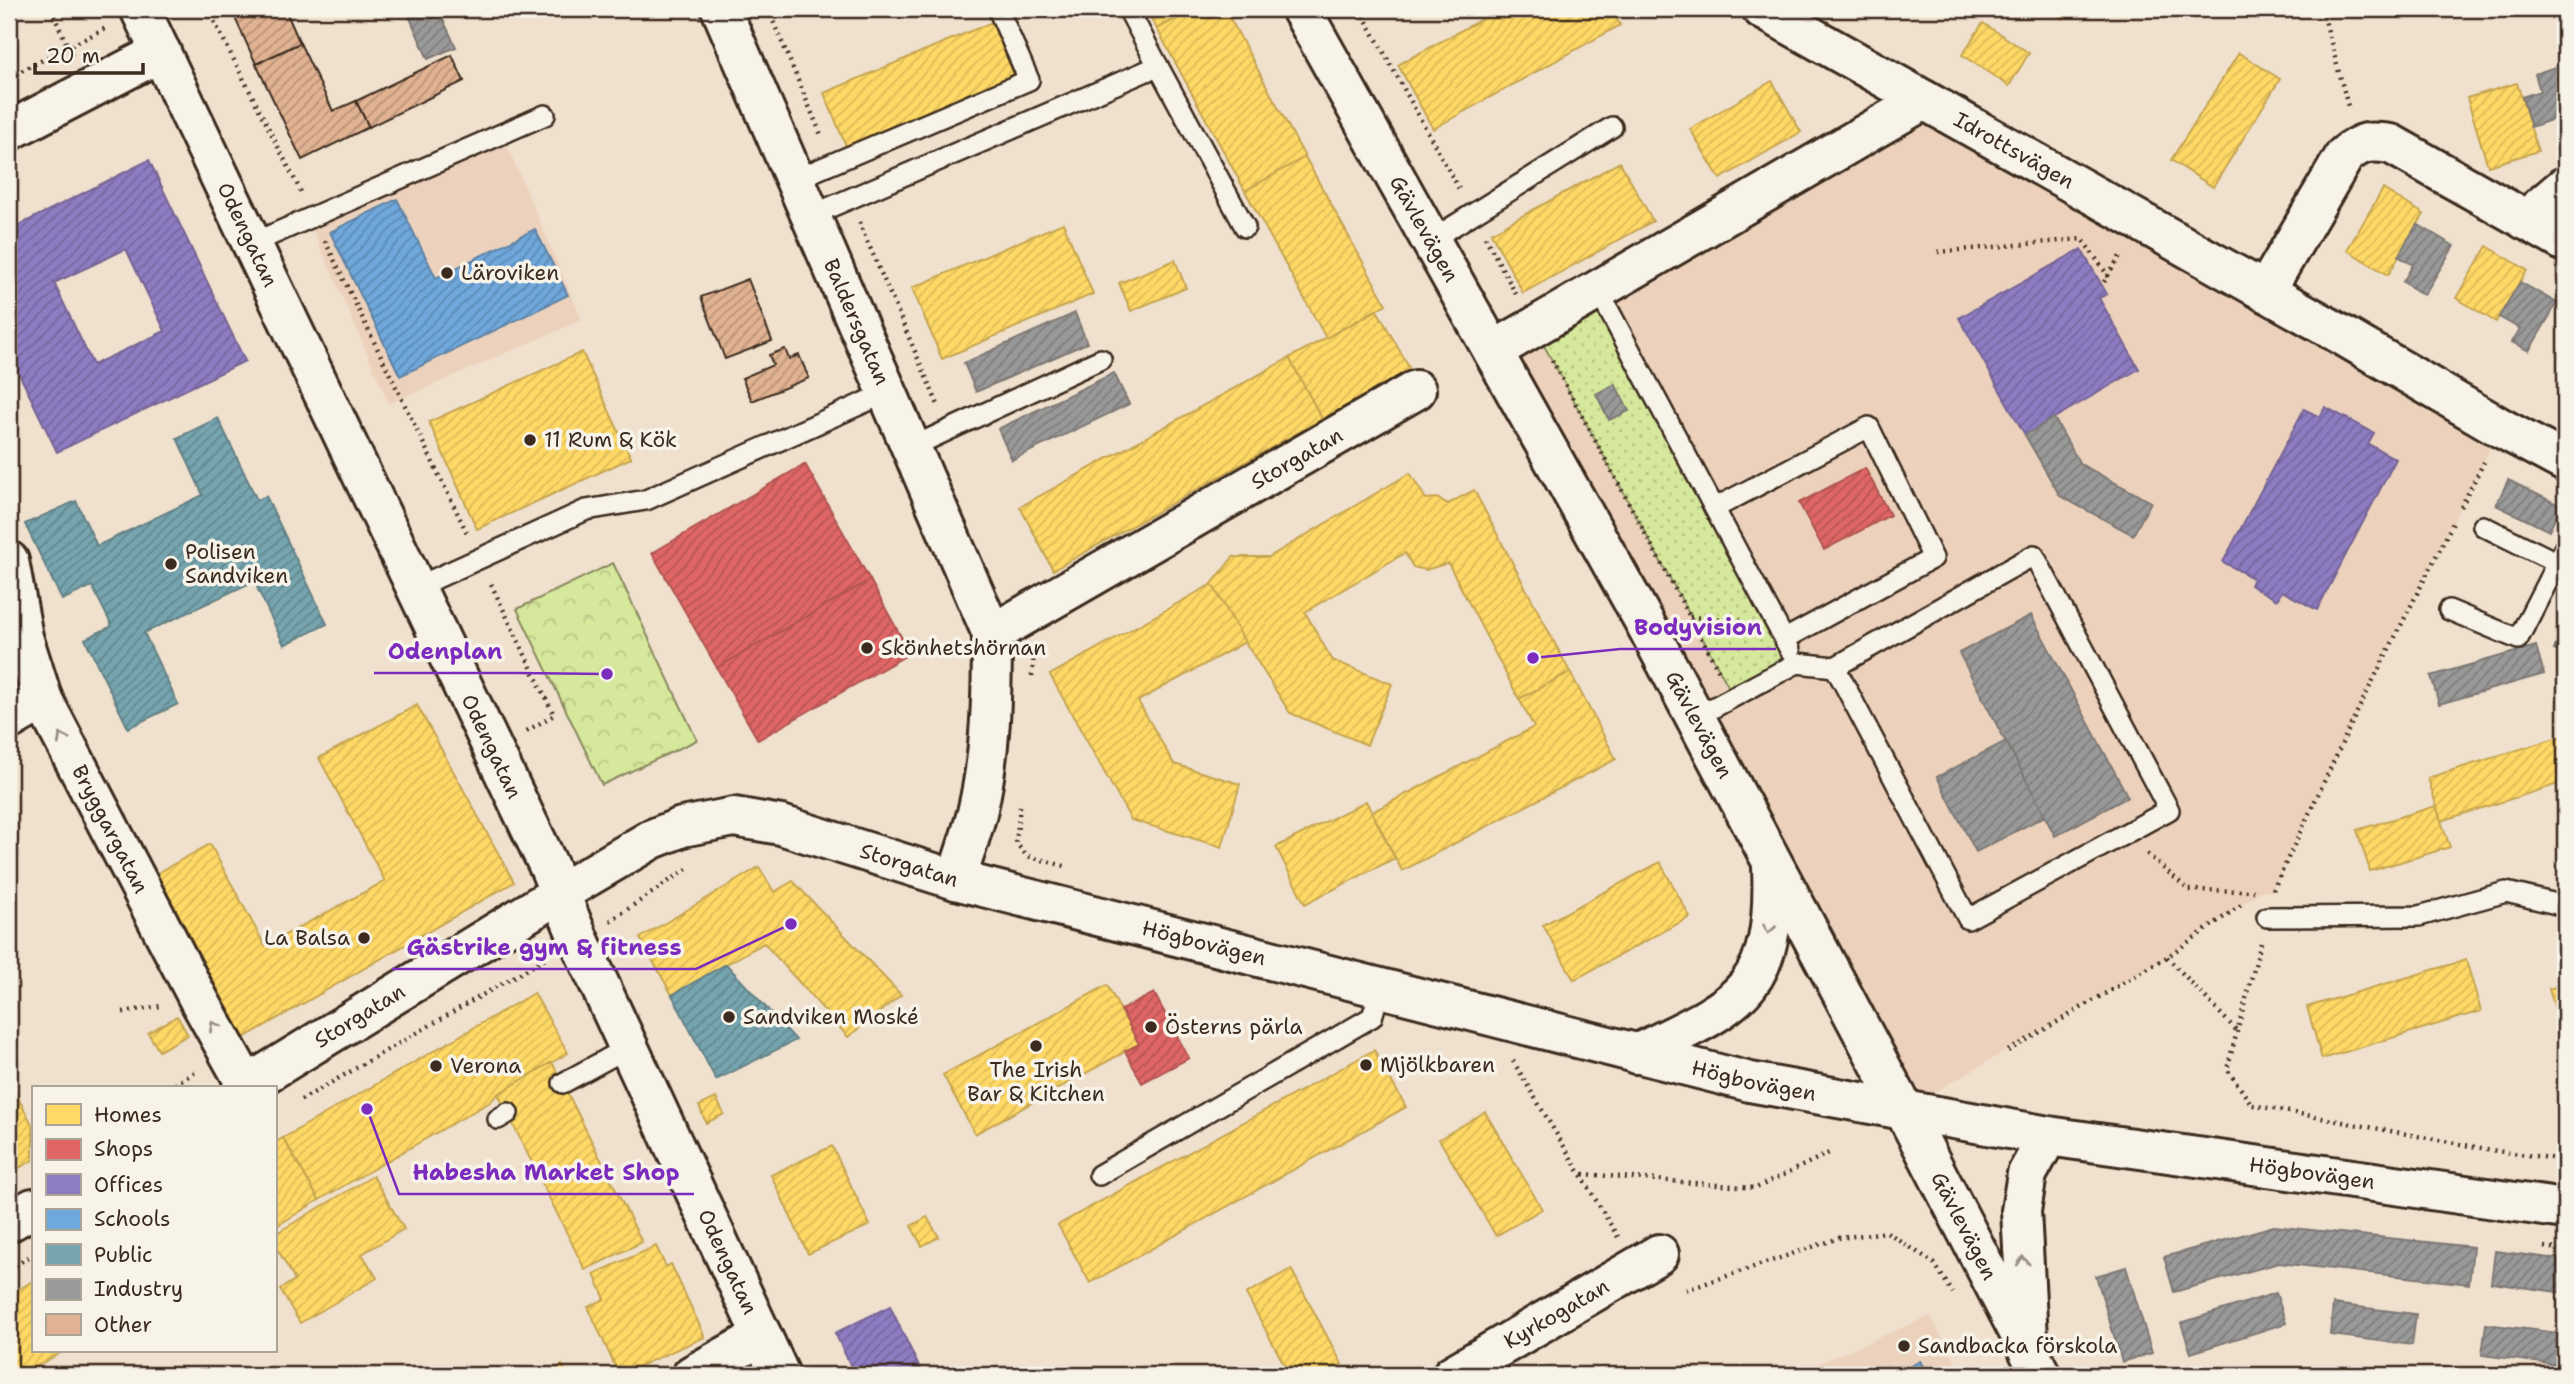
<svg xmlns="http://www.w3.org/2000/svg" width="2574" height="1384" viewBox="0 0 2574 1384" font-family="'Shantell Sans',sans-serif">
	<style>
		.built { fill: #ecd2bc }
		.grass { fill: url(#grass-dots); stroke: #88895d; stroke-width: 2 }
		.park { fill: url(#park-crowns); stroke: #88895d; stroke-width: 2 }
		.homes { fill: url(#homes-hatch); stroke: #c4a450; stroke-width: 2 }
		.shops { fill: url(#shops-hatch); stroke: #ae5450; stroke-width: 2 }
		.offices { fill: url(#offices-hatch); stroke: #756392; stroke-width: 2; fill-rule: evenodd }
		.schools { fill: url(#schools-hatch); stroke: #5f82a3; stroke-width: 2 }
		.public { fill: url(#public-hatch); stroke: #648084; stroke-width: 2 }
		.industry { fill: url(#industry-hatch); stroke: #7d7874; stroke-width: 2 }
		.building { fill: url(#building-hatch); stroke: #3b2a1e; stroke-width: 2 }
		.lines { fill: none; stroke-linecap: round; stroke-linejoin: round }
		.lane-casing { stroke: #3b2a1e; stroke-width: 24 }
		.street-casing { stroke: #3b2a1e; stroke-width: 44 }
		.secondary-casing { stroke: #3b2a1e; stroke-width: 44 }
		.path { stroke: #3b2a1e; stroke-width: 4.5; stroke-dasharray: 2 5; stroke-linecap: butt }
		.lane { stroke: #f7f3e8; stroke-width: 19 }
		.street { stroke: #f7f3e8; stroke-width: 38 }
		.secondary { stroke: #f7f3e8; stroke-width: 38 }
		.oneway { stroke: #998e83 }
		.poi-dot { fill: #3b2a1e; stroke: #f7f3e8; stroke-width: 2.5 }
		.labels { text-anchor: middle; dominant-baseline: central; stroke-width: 7; stroke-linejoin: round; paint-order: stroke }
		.street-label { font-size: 21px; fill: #3b2a1e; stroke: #f7f3e8 }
		.poi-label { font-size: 21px; fill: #3b2a1e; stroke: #f7f3e8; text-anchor: start }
		.leader { fill: none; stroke: #7b2cbf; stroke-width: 2.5 }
		.callout-dot { fill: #7b2cbf; stroke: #f7f3e8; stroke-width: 2.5 }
		.callout-label { font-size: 23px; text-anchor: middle; font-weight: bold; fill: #7b2cbf; stroke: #f7f3e8; stroke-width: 7; stroke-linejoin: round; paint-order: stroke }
	</style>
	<defs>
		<pattern id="grass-dots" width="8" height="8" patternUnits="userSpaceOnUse" patternTransform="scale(1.75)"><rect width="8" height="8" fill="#d6e89c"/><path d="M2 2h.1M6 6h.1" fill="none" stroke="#b9c786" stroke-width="1.8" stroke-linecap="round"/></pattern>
		<pattern id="park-crowns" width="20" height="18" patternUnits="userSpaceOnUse" patternTransform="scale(1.75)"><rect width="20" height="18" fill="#d6e89c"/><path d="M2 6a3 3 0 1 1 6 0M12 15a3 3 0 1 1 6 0" fill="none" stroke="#b9c786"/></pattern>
		<pattern id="homes-hatch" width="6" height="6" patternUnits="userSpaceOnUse" patternTransform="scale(1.75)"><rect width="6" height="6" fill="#ffd966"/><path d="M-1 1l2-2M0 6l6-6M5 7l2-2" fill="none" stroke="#dbba58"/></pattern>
		<pattern id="shops-hatch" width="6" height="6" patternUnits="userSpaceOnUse" patternTransform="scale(1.75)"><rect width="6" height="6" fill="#e06666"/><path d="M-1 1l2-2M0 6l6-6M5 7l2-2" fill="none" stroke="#b75453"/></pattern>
		<pattern id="offices-hatch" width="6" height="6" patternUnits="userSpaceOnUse" patternTransform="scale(1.75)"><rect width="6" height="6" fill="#8e7cc3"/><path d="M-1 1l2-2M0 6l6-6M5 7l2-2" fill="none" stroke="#75669e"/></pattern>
		<pattern id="schools-hatch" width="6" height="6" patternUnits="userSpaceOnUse" patternTransform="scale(1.75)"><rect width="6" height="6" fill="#6fa8dc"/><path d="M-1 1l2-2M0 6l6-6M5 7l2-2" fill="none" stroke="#5c89b2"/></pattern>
		<pattern id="public-hatch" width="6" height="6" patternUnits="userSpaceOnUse" patternTransform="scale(1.75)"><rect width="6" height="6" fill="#76a5af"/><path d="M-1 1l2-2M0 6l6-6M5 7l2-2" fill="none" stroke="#62878e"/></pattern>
		<pattern id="industry-hatch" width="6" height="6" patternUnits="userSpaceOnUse" patternTransform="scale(1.75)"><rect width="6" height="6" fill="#999"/><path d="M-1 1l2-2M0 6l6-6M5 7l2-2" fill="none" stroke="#7e7d7c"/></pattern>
		<pattern id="building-hatch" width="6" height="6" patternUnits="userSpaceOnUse" patternTransform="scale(1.75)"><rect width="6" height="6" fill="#e1b392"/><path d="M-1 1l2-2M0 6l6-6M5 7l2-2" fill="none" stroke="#b89277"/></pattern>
	</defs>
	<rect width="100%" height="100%" fill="#f0e0ce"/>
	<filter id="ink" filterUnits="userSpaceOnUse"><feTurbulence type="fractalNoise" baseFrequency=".0143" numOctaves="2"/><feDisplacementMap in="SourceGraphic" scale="14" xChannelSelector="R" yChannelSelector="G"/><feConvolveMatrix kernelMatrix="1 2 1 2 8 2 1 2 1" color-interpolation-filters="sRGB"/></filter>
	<g filter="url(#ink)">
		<!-- built -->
		<g class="built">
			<path d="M1924 100 2501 428 2404 617 2272 891H2261L2167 957 1904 1110 1493 351Z"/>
			<path d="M505 141 582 320 389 404 311 226Z"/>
			<path d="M1930 1316 1963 1375H1791Z"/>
		</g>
		<!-- grass -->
		<path class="grass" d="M1598 290 1797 663 1734 697 1534 327Z"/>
		<!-- park -->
		<path class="park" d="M613 563 697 740 602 785 517 609Z"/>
		<!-- homes -->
		<g class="homes">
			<path d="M1146 9H1194L1157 29Z"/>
			<path d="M1194 9H1225L1305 157 1245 191 1157 29Z"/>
			<path d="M1500 9H1611L1620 25 1433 129 1398 65Z"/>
			<path d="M2046 9H2069L2063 19Z"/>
			<path d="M992 22 1016 80 848 151 824 93Z"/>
			<path d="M1983 23 2029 53 2009 86 1962 55Z"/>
			<path d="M2239 53 2280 79 2213 187 2171 160Z"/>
			<path d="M1772 81 1801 132 1720 179 1690 129Z"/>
			<path d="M2517 83 2538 151 2488 166 2467 98Z"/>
			<path d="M1305 157 1386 304 1326 338 1245 191Z"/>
			<path d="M1620 162 1653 221 1523 293 1491 233Z"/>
			<path d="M2383 189 2424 214 2388 275 2347 250Z"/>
			<path d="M1063 223 1093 294 942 359 912 288Z"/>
			<path d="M2487 246 2527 270 2496 322 2456 298Z"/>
			<path d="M1175 260 1186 288 1131 311 1119 283Z"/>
			<path d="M1377 310 1411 371 1322 419 1289 358Z"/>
			<path d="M582 352 631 458 477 529 429 422Z"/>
			<path d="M1289 358 1322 419 1053 570 1020 507Z"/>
			<path d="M1410 473 1426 499 1437 498 1448 504 1474 490 1570 672 1519 699 1448 563 1426 570 1413 567 1405 553 1305 612 1332 660 1392 684 1367 745 1290 713 1245 642 1212 584 1233 557H1269Z"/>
			<path d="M1212 584 1245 642 1138 701 1174 764 1240 784 1222 847 1131 820 1050 675Z"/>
			<path d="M1570 672 1616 759 1402 871 1372 812 1534 727 1519 699Z"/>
			<path d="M417 705 514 882 233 1044 145 880 210 844 265 946 385 881 319 758Z"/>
			<path d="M2565 735V782L2441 821 2428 778Z"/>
			<path d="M1366 801 1395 858 1305 904 1276 847Z"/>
			<path d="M2436 806 2450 847 2370 871 2357 830Z"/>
			<path d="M1660 862 1690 917 1574 980 1543 925Z"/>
			<path d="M759 867 774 892 793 881 901 995 848 1037 764 943 672 995 640 938Z"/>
			<path d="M2466 960 2481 1011 2322 1059 2307 1007Z"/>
			<path d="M2565 984V1041L2549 989Z"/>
			<path d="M1107 985 1139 1044 975 1134 943 1075Z"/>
			<path d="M534 993 568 1053 498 1094 490 1102 319 1200 283 1138Z"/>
			<path d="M177 1016 188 1035 159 1051 148 1033Z"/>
			<path d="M1374 1050 1406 1107 1090 1283 1058 1225Z"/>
			<path d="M552 1062 642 1242 585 1270 498 1094Z"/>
			<path d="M9 1081 33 1126V1160L9 1174Z"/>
			<path d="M716 1098 724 1114 706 1123 699 1106Z"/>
			<path d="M1485 1112 1542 1209 1496 1236 1439 1139Z"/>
			<path d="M283 1138 319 1200 275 1227V1143Z"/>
			<path d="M832 1146 870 1225 808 1254 771 1175Z"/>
			<path d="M373 1176 404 1229 362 1254 377 1278 300 1323 280 1289 295 1280 275 1245V1234Z"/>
			<path d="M927 1217 939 1237 922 1246 911 1226Z"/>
			<path d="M656 1246 666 1267 671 1264 705 1337 619 1375 588 1307 605 1299 594 1274Z"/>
			<path d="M1291 1269 1342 1364 1322 1375H1290L1246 1294Z"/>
			<path d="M33 1281V1351H64L21 1375H9V1295Z"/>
			<path d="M562 1365 568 1375H545Z"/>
			<path d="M2267 1368 2314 1375H2244Z"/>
		</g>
		<!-- shops -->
		<g class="shops">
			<path d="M805 464 870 580 717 668 652 553Z"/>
			<path d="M1865 468 1890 515 1824 550 1799 503Z"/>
			<path d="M870 580 910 653 758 740 717 668Z"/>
			<path d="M1154 993 1189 1058 1142 1083 1125 1051 1139 1044 1121 1010Z"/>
		</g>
		<!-- offices -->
		<g class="offices">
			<path d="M149 160 245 361 57 452 9 353V230ZM126 249 165 331 93 365 54 283Z"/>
			<path d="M2081 249 2107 294 2099 298 2139 369 2025 435 1959 318Z"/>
			<path d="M2325 407 2374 433 2368 444 2396 459 2317 610 2282 591 2277 600 2250 585 2253 578 2223 562 2304 409 2320 417Z"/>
			<path d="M890 1306 921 1371 912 1375H855L835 1333Z"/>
		</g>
		<!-- schools -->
		<g class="schools">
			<path d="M397 199 436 278 535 229 568 295 400 376 330 232Z"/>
			<path d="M1920 1361 1928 1375H1895Z"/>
		</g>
		<!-- public -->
		<g class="public">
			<path d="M218 418 257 500 266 496 327 624 284 645 254 581 144 633 178 704 128 728 85 639 112 626 92 586 62 600 25 524 76 501 97 546 203 495 177 438Z"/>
			<path d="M726 964 796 1040 716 1080 672 995Z"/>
		</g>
		<!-- industry -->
		<g class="industry">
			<path d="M406 9H438L456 47 428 59Z"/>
			<path d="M2558 66 2565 87V115L2531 127 2522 97 2540 91 2535 74Z"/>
			<path d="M2417 224 2454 246 2424 295 2403 282 2413 265 2398 256Z"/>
			<path d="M2520 282 2557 303 2529 351 2512 342 2520 329 2499 317Z"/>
			<path d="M1075 313 1087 343 976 392 964 363Z"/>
			<path d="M1114 373 1129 404 1012 460 998 429Z"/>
			<path d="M1615 384 1629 411 1609 420 1596 394Z"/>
			<path d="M2054 418 2080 464 2151 502 2133 535 2060 496 2025 435Z"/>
			<path d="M2508 480 2561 506 2549 531 2496 505Z"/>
			<path d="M2031 615 2128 797 2055 836 1959 653Z"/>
			<path d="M2565 623V655L2554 650Z"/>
			<path d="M2536 646 2544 674 2439 704 2431 676Z"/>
			<path d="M2006 741 2045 816 1976 852 1937 777Z"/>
			<path d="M2274 1226 2473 1247 2469 1284 2279 1263 2174 1292 2164 1257Z"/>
			<path d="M2495 1251 2565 1260V1293L2491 1283Z"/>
			<path d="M2126 1267 2152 1353 2122 1362 2096 1276Z"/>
			<path d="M2276 1293 2286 1323 2191 1353 2181 1323Z"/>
			<path d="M2333 1304 2416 1314 2412 1345 2330 1335Z"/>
			<path d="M2486 1324 2565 1334V1366L2482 1355Z"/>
		</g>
		<!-- building -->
		<g class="building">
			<path d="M231 9H285L300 43 256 64Z"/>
			<path d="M300 43 333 111 356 101 369 127 302 160 256 64Z"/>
			<path d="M452 55 464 81 369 127 356 101Z"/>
			<path d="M748 279 772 341 725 359 701 297Z"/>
			<path d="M785 349 789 359 799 355 809 378 752 401 742 378 773 365 769 355Z"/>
		</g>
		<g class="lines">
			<defs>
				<g id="lane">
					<path d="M1158 66 1245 227"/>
					<path d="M796 179 1029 80 998 9"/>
					<path d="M812 215 1158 66 1128 9"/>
					<path d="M1431 240 1612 127"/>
					<path d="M253 243 545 115"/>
					<path d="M1598 290 1790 650"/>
					<path d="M912 447 1101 359"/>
					<path d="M1715 508 1869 427 1933 558 1785 639"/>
					<path d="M2483 526 2558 563"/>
					<path d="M417 587 586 510 646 500 888 392"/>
					<path d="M2449 610 2518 639 2565 547"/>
					<path d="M1696 717 1797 663 1835 667 1968 919 2169 810 2034 555 1835 667"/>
					<path d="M2267 917 2419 916 2506 892 2565 906"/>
					<path d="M563 1083 629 1047"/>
					<path d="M498 1119 508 1113"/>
					<path d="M1099 1175 1372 1017 1380 990"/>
				</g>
				<g id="street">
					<path id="s1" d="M140 9 549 867 579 940 780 1375"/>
					<path id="s2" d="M721 9 992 634"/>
					<path id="s3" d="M1762 9 2323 324 2501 428 2565 462"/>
					<path d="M9 131 161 52"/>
					<path d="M2525 220 2565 186"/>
					<path d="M2265 292 2345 155C2363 141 2369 141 2391 144L2565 242"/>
					<path d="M1493 351 1924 100"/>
					<path id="s4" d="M9 561 23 637 43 700 199 1000 247 1086"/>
					<path d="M9 720 43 700"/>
					<path id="s5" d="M956 880C963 858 971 835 977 813 991 755 992 693 992 634L1416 390"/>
					<path id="s6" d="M242 1088 560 893 652 839 682 827 734 817 781 825 956 880 1750 1082 1904 1110"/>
					<path d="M9 1222 33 1208"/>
					<path d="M692 1375 762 1336"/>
					<path id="s7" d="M1452 1375 1659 1254"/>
				</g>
				<g id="secondary">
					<path id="s8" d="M1301 9 1645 623 1904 1110 2041 1375"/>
					<path d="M1636 1054C1739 1004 1777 993 1772 867"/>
					<path id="s9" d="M1904 1110 2048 1136 2565 1209"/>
					<path d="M2028 1338 2021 1211 2027 1174 2048 1136"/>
				</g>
			</defs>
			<!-- lane casing -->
			<use href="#lane" class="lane-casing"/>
			<!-- street casing -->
			<use href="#street" class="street-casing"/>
			<!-- secondary casing -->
			<use href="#secondary" class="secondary-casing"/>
			<!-- path -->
			<g class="path">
				<path d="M51 9 72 56"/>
				<path d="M97 9 103 21"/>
				<path d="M208 9 301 192"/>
				<path d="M768 9 822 137"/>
				<path d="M1360 9 1459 189"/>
				<path d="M2322 9 2349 110"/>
				<path d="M9 77 106 28"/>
				<path d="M859 222 939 407"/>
				<path d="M1485 237 1516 294"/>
				<path d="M325 241 468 535"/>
				<path d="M1938 252 2082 239 2109 277"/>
				<path d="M2104 282 2122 253"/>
				<path d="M1552 360 1720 673"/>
				<path d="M2461 507 2484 462"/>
				<path d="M491 584 554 715 523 733"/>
				<path d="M1690 617 1745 620"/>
				<path d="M1032 676 1034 653"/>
				<path d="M1020 806 1016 843 1027 856 1065 866"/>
				<path d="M2147 854 2189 890 2254 891"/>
				<path d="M2273 890 2356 714 2454 521"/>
				<path d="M610 921 690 867"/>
				<path d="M2261 943 2227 1069 2252 1105 2497 1151 2565 1160"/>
				<path d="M2167 957 2238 1032"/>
				<path d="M123 1012 161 1006"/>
				<path d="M2008 1051 2167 957 2241 905"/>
				<path d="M1513 1061 1618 1237"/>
				<path d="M169 1088 197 1071"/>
				<path d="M301 1100 548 957"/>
				<path d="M1583 1174 1756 1188 1831 1152"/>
				<path d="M2545 1247 2565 1250"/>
				<path d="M9 1269 32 1255"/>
				<path d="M1686 1290 1839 1238 1887 1232 1934 1263 1953 1293"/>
			</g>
			<!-- lane -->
			<use href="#lane" class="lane"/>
			<!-- street -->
			<use href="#street" class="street"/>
			<!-- secondary -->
			<use href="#secondary" class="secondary"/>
		</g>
		<!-- one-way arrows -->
		<defs><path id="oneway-chevron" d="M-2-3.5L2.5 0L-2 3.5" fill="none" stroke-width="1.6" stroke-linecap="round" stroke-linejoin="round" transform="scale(1.75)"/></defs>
		<g class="oneway">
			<use href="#oneway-chevron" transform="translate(62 738) rotate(-118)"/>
			<use href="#oneway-chevron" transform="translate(1769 929) rotate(100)"/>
			<use href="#oneway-chevron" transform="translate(214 1026) rotate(-120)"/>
			<use href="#oneway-chevron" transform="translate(2023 1261) rotate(-94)"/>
		</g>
	</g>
	<!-- markers -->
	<g class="poi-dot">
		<circle cx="447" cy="273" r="7"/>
		<circle cx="530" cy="440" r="7"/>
		<circle cx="171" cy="564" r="7"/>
		<circle cx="867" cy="648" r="7"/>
		<circle cx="364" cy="938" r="7"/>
		<circle cx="729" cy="1017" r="7"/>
		<circle cx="1151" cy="1027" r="7"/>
		<circle cx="1036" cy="1046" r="7"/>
		<circle cx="1366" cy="1065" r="7"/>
		<circle cx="436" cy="1066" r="7"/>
		<circle cx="1904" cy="1346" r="7"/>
	</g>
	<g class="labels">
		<!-- street labels -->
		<g class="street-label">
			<text stroke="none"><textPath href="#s3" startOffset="289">Idrottsvägen</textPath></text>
			<text stroke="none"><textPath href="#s8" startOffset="252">Gävlevägen</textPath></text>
			<text stroke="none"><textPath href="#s1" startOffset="250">Odengatan</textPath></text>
			<text stroke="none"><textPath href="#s2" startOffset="341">Baldersgatan</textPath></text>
			<text stroke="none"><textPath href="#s5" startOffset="602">Storgatan</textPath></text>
			<text stroke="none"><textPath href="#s8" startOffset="819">Gävlevägen</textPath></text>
			<text stroke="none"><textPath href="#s1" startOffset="817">Odengatan</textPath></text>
			<text stroke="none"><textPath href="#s4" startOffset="289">Bryggargatan</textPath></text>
			<text stroke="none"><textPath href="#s6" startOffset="747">Storgatan</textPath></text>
			<text stroke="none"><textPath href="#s6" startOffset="1052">Högbovägen</textPath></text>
			<text stroke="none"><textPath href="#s6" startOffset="138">Storgatan</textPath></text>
			<text stroke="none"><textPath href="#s6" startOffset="1619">Högbovägen</textPath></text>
			<text stroke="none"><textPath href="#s9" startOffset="413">Högbovägen</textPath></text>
			<text stroke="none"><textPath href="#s8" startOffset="1386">Gävlevägen</textPath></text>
			<text stroke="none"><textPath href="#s1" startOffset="1384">Odengatan</textPath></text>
			<text stroke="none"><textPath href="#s7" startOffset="121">Kyrkogatan</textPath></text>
		</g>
		<!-- poi labels -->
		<g class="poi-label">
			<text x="461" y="273">Läroviken</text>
			<text x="544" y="440">11 Rum &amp; Kök</text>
			<text x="185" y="552">Polisen<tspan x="185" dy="24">Sandviken</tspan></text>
			<text x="881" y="648">Skönhetshörnan</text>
			<text x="350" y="938" text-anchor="end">La Balsa</text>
			<text x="743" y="1017">Sandviken Moské</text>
			<text x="1165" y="1027">Österns pärla</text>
			<text x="1380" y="1065">Mjölkbaren</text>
			<text x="450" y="1066">Verona</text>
			<text x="1036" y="1070" text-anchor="middle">The Irish<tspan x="1036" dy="24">Bar &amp; Kitchen</tspan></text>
			<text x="1918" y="1346">Sandbacka förskola</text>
		</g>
	</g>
	<!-- callouts -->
	<path class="leader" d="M1533 658L1620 649H1776M607 674L517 673H374M791 924L696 969H392M367 1109L399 1194H694"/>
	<g class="callout-dot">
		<circle cx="1533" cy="658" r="7"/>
		<circle cx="607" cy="674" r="7"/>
		<circle cx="791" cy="924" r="7"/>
		<circle cx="367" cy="1109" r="7"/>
	</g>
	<g class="callout-label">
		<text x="1698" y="635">Bodyvision</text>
		<text x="445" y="659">Odenplan</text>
		<text x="544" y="955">Gästrike gym &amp; fitness</text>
		<text x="546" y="1180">Habesha Market Shop</text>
	</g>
	<!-- margin -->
	<rect width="2574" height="1384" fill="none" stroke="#f7f3e8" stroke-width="35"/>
	<rect x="18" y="18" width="2539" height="1349" fill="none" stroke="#3b2a1e" stroke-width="2.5" filter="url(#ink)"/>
	<!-- legend -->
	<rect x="32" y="1086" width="245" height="266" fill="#f7f3e8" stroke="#aca397" stroke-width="2"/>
	<rect x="46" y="1104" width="35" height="21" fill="#ffd966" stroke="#aca397" stroke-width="2"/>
	<text x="94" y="1122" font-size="21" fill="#3b2a1e">Homes</text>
	<rect x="46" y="1139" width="35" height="21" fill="#e06666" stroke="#aca397" stroke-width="2"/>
	<text x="94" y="1156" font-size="21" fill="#3b2a1e">Shops</text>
	<rect x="46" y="1174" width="35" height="21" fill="#8e7cc3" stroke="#aca397" stroke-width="2"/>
	<text x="94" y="1192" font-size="21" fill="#3b2a1e">Offices</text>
	<rect x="46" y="1209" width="35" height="21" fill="#6fa8dc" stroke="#aca397" stroke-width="2"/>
	<text x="94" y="1226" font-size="21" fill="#3b2a1e">Schools</text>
	<rect x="46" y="1244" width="35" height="21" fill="#76a5af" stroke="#aca397" stroke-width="2"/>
	<text x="94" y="1262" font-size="21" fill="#3b2a1e">Public</text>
	<rect x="46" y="1279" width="35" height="21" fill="#999999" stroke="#aca397" stroke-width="2"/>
	<text x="94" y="1296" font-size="21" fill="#3b2a1e">Industry</text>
	<rect x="46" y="1314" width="35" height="21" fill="#e1b392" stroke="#aca397" stroke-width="2"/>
	<text x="94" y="1332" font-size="21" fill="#3b2a1e">Other</text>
	<!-- scale -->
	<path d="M35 63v10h108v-10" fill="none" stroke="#3b2a1e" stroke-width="3.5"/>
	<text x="46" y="63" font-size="21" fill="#3b2a1e" stroke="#f7f3e8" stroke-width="5" paint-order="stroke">20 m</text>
</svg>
